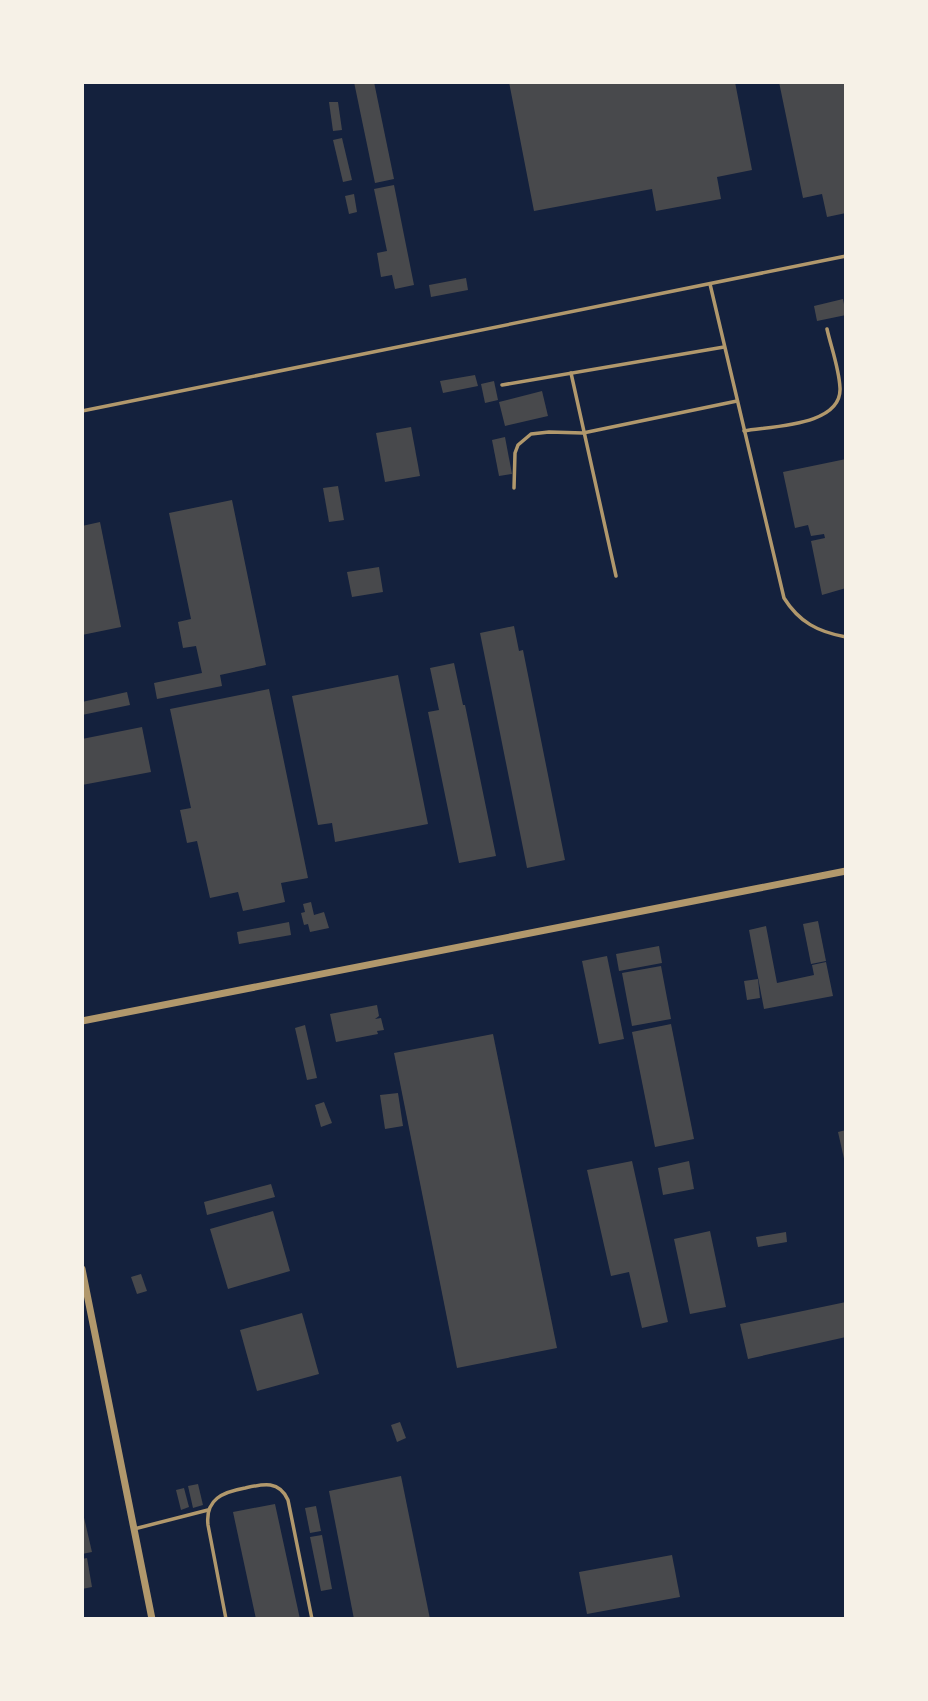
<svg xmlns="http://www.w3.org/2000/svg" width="928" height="1701" viewBox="0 0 928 1701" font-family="'Asap Condensed',sans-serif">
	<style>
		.building { fill: #48494c }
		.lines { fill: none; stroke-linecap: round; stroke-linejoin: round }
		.service { stroke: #b1986c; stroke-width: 3.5 }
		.minor { stroke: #b1986c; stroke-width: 7 }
	</style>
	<rect width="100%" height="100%" fill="#14213d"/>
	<!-- building -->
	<g class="building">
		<path d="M354 82H374L394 179 375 183Z"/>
		<path d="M509 82H735L752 170 717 177 721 199 656 211 652 189 534 211Z"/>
		<path d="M779 82H846V213L827 217 822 194 803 198Z"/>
		<path d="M329 102H338L342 130 333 131Z"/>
		<path d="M342 138 352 180 343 182 333 140Z"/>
		<path d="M394 185 414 285 395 289 392 275 381 277 377 253 387 251 374 189Z"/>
		<path d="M354 194 357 212 349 214 345 196Z"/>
		<path d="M466 278 468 290 431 297 429 285Z"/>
		<path d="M843 299 846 315 817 321 814 306Z"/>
		<path d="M475 375 478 386 443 393 440 381Z"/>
		<path d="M494 381 498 400 485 403 481 384Z"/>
		<path d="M542 391 548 416 505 426 499 402Z"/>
		<path d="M411 427 420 476 385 482 376 433Z"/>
		<path d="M505 437 512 474 499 476 492 440Z"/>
		<path d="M846 459V588L822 595 811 541 825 538 824 534 811 536 808 525 795 528 783 472Z"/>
		<path d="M338 486 344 520 329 522 323 488Z"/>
		<path d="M232 500 266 665 220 675 222 686 157 699 154 683 202 673 196 646 183 648 178 622 191 619 169 513Z"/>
		<path d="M100 522 121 627 82 635V526Z"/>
		<path d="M379 567 383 592 352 597 347 572Z"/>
		<path d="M514 626 519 651 523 650 565 860 527 868 480 633Z"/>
		<path d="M454 663 463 705H465L496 856 459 863 428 712 439 710 430 668Z"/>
		<path d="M398 675 428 824 335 842 332 823 318 825 292 696Z"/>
		<path d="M269 689 308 878 281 883 285 902 243 911 238 892 210 898 197 841 187 843 180 810 191 808 170 709Z"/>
		<path d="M127 692 130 705 82 715V702Z"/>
		<path d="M142 727 151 772 82 785V739Z"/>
		<path d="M311 902 314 915 324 912 329 928 310 932 308 924 304 925 301 913 305 912 303 904Z"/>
		<path d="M818 921 826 961 811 964 803 924Z"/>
		<path d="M289 922 291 935 239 944 237 932Z"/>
		<path d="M766 926 777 983 814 975 812 965 826 962 833 996 764 1009 749 930Z"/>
		<path d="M659 946 662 963 619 971 616 954Z"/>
		<path d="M607 956 624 1039 599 1044 582 961Z"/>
		<path d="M661 966 671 1019 632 1026 622 973Z"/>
		<path d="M758 979 760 998 747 1000 744 981Z"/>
		<path d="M377 1005 379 1016 375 1019 381 1018 384 1030 377 1031 378 1034 336 1042 330 1014Z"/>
		<path d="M671 1024 694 1139 655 1147 632 1032Z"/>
		<path d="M305 1025 317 1078 307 1080 295 1028Z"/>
		<path d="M493 1034 557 1348 457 1368 394 1053Z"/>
		<path d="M398 1093 403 1126 385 1129 380 1095Z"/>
		<path d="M324 1102 332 1123 321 1127 315 1105Z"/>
		<path d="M846 1130V1163H845L838 1132Z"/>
		<path d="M632 1161 668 1322 642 1328 629 1272 611 1276 587 1170Z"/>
		<path d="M689 1161 694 1189 663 1195 658 1168Z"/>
		<path d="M271 1184 275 1197 207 1215 204 1202Z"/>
		<path d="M273 1211 290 1271 228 1289 210 1229Z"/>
		<path d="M710 1231 726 1307 690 1314 674 1239Z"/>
		<path d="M786 1232 787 1242 758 1247 756 1237Z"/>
		<path d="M141 1274 147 1291 137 1294 131 1277Z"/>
		<path d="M846 1302V1337L748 1359 740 1324Z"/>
		<path d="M302 1313 319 1374 257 1391 240 1330Z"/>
		<path d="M400 1422 406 1438 397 1442 391 1425Z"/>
		<path d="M401 1476 430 1619H354L329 1491Z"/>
		<path d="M198 1484 203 1505 193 1508 188 1486Z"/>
		<path d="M184 1488 189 1507 181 1510 176 1490Z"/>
		<path d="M275 1504 300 1619H256L233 1512Z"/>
		<path d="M316 1506 321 1531 310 1533 305 1508Z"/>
		<path d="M82 1509 92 1552 82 1554Z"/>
		<path d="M322 1535 332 1589 321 1591 310 1537Z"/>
		<path d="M672 1555 680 1597 587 1614 579 1572Z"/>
		<path d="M87 1558 92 1587 82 1589V1559Z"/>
	</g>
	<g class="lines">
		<!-- service -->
		<g class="service">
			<path d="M710 284 784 598C799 622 818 632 846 637"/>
			<path d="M571 373 616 576"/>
			<path d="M502 385 724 347"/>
			<path d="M82 411 846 256"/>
			<path d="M744 431C772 426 842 426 840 388 839 368 831 347 827 329"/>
			<path d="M514 488 515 453 518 445 531 434 549 432 583 433 737 401"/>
			<path d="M134 1529 208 1510"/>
			<path d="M226 1619 208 1525C205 1499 223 1492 245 1488 263 1484 279 1480 288 1500L312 1619"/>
		</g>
		<!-- minor -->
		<g class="minor">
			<path d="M82 1021 846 871"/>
			<path d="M82 1269 152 1619"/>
		</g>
	</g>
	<!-- border -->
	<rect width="928" height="1701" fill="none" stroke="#f6f1e7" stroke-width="168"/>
</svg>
